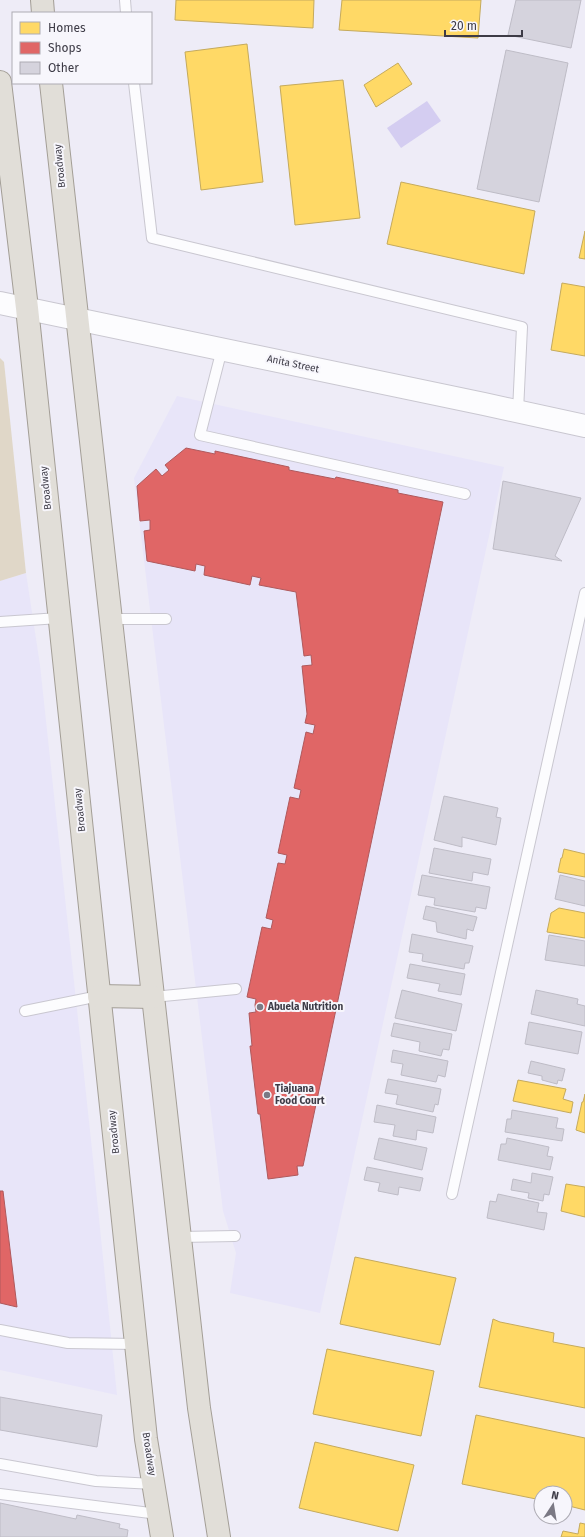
<svg xmlns="http://www.w3.org/2000/svg" width="585" height="1537" viewBox="0 0 585 1537" font-family="'Fira Sans',sans-serif">
	<style>
		.built { fill: #e8e5f9 }
		.green { fill: #e0d7c8 }
		.water { fill: #d4cdf1 }
		.homes { fill: #ffd966; stroke: #c5aa5c }
		.shops { fill: #e06666; stroke: #af595c }
		.building { fill: #d5d3dd; stroke: #bebcc6 }
		.lines { fill: none; stroke-linecap: round; stroke-linejoin: round }
		.service-casing { stroke: #c9c7d0; stroke-width: 12 }
		.tertiary-casing { stroke: #c9c7d0; stroke-width: 24 }
		.primary-casing { stroke: #a39e96; stroke-width: 24 }
		.service { stroke: #fcfcfe; stroke-width: 10 }
		.tertiary { stroke: #fcfcfe; stroke-width: 22 }
		.primary { stroke: #e1ded8; stroke-width: 22 }
		.poi-dot { fill: #7b7984; stroke: #f7f6fc; stroke-width: 1.5 }
		.labels { text-anchor: middle; dominant-baseline: central; stroke-width: 4; stroke-linejoin: round; paint-order: stroke }
		.street-label { font-size: 10px; fill: #3d3b46; stroke: #f7f6fc }
		.poi-label { font-size: 10px; font-weight: bold; fill: #3d3b46; stroke: #f7f6fc; text-anchor: start }
	</style>
	<rect width="100%" height="100%" fill="#eeecf7"/>
	<!-- built -->
	<g class="built">
		<path d="M177 396 504 467 320 1313 230 1293 236 1253 223 1211 134 478Z"/>
		<path d="M26 573 40 665 91 1140 117 1395 0 1370V581Z"/>
	</g>
	<!-- green -->
	<path class="green" d="M0 358 4 362 26 573 0 581Z"/>
	<!-- water -->
	<path class="water" d="M427 101 441 121 401 148 387 128Z"/>
	<!-- homes -->
	<g class="homes">
		<path d="M176 0H314L313 28 175 20Z"/>
		<path d="M342 0H481L478 38 339 30Z"/>
		<path d="M247 44 263 182 201 190 185 52Z"/>
		<path d="M398 63 412 84 376 107 364 85Z"/>
		<path d="M343 80 360 218 295 225 280 86Z"/>
		<path d="M401 182 535 211 524 274 387 244Z"/>
		<path d="M585 231V259L579 258Z"/>
		<path d="M562 283 585 287V356L551 350Z"/>
		<path d="M564 849 585 854V877L558 872 561 858H562Z"/>
		<path d="M559 908 585 913V938L547 932 551 913Z"/>
		<path d="M518 1080 566 1089 563 1099 573 1102 571 1113 513 1101Z"/>
		<path d="M585 1094V1133L576 1130 582 1102H583Z"/>
		<path d="M566 1184 585 1187V1217L561 1211Z"/>
		<path d="M355 1257 456 1278 440 1345 340 1324Z"/>
		<path d="M493 1319 500 1322 554 1333 553 1342 585 1348V1408L479 1387Z"/>
		<path d="M327 1349 434 1371 421 1436 313 1414Z"/>
		<path d="M476 1415 585 1438V1510L565 1505V1493H541V1500L462 1484Z"/>
		<path d="M315 1442 414 1465 398 1531 299 1508Z"/>
		<path d="M580 1523 585 1524V1537H561L563 1531 578 1534Z"/>
	</g>
	<!-- shops -->
	<g class="shops">
		<path d="M186 448 215 454V451L289 467V470L335 479 336 477 398 490V493L443 502 303 1166H297L298 1175 268 1179 260 1114H258L250 1046H252L249 1013 256 1012 255 1005 256 999 247 997 262 927 271 929 273 920 266 918 278 863 285 864 287 855 278 853 290 797 299 799 301 790 294 788 306 732 313 734 315 725 305 723 307 714 302 666 312 665 311 655 304 656 296 592 259 585 261 578 252 576 250 585 204 575 205 566 196 564 195 571 147 561 144 531 150 530V520L140 521 137 486 156 469 162 476 169 470 165 465Z"/>
		<path d="M0 1191H3L17 1307 0 1303Z"/>
	</g>
	<!-- building -->
	<g class="building">
		<path d="M516 0H581L571 48 508 35Z"/>
		<path d="M506 50 568 63 539 202 477 189Z"/>
		<path d="M503 481 581 498 555 556 562 561 493 549Z"/>
		<path d="M444 796 498 808 496 817 501 818 496 845 462 837V847L434 840Z"/>
		<path d="M434 848 491 859 488 875 473 872 472 881 429 873Z"/>
		<path d="M422 875 490 887 486 909 476 907 475 912 434 905 435 898 418 895Z"/>
		<path d="M560 875 585 881V906L555 899Z"/>
		<path d="M426 906 477 917 473 931 467 929 466 939 437 932 436 922 423 919Z"/>
		<path d="M412 934 473 946 469 963H465L464 969 422 961 423 954 409 952Z"/>
		<path d="M549 935 585 941V966L545 960Z"/>
		<path d="M410 964 465 974 461 995 438 991 440 984 407 978Z"/>
		<path d="M402 990 462 1004 456 1031 395 1018Z"/>
		<path d="M536 990 578 999 577 1004 585 1006V1026L531 1014Z"/>
		<path d="M529 1022 582 1032 578 1054 525 1044Z"/>
		<path d="M394 1023 452 1034 449 1050 443 1049 441 1056 419 1051 420 1042 391 1036Z"/>
		<path d="M393 1050 448 1061 445 1077 438 1075 436 1082 401 1075 403 1064 391 1062Z"/>
		<path d="M531 1061 565 1069 562 1081 558 1080 557 1084 542 1080V1076L528 1073Z"/>
		<path d="M388 1079 441 1089 438 1105 435 1104 433 1112 396 1104 398 1095 385 1093Z"/>
		<path d="M377 1105 436 1117 433 1133 417 1130 416 1140 393 1136 395 1125 374 1122Z"/>
		<path d="M512 1110 558 1118 556 1128 564 1129 562 1141 505 1132 507 1119H511Z"/>
		<path d="M379 1138 427 1148 422 1170 374 1159Z"/>
		<path d="M507 1138 549 1147 547 1156 553 1157 550 1170 498 1160 501 1144H506Z"/>
		<path d="M367 1167 423 1178 420 1191 399 1187 398 1195 378 1191 380 1183 364 1180Z"/>
		<path d="M532 1173 553 1177 549 1195 544 1194 543 1201 528 1198 529 1193 511 1190 513 1179 531 1183Z"/>
		<path d="M498 1194 539 1203 537 1212 547 1213 544 1230 487 1218 490 1201 496 1202Z"/>
		<path d="M0 1397 102 1415 97 1447 0 1430Z"/>
		<path d="M0 1503 76 1519 77 1515 120 1524 119 1528 128 1530 127 1537H0Z"/>
	</g>
	<g class="lines">
		<defs>
			<g id="service">
				<path d="M125 0 126 13"/>
				<path d="M134 83 152 238 522 327 518 411"/>
				<path d="M222 349 200 435 465 494"/>
				<path d="M110 619H166"/>
				<path d="M0 622 59 618"/>
				<path d="M153 997 236 989"/>
				<path d="M25 1011 99 996"/>
				<path d="M452 1194 585 593"/>
				<path d="M180 1237 235 1236"/>
				<path d="M0 1330 68 1343 136 1344"/>
				<path d="M0 1464 96 1481 154 1484"/>
				<path d="M0 1494 158 1514"/>
			</g>
			<path id="tertiary" d="M0 303 484 404 585 426"/>
			<g id="primary">
				<path d="M42 0 43 13"/>
				<path d="M0 82 27 308 146 1439 162 1537"/>
				<path d="M51 83 199 1408 219 1537"/>
				<path d="M99 996 153 997"/>
			</g>
		</defs>
		<!-- service casing -->
		<use href="#service" class="service-casing"/>
		<!-- tertiary casing -->
		<use href="#tertiary" class="tertiary-casing"/>
		<!-- primary casing -->
		<use href="#primary" class="primary-casing"/>
		<!-- service -->
		<use href="#service" class="service"/>
		<!-- tertiary -->
		<use href="#tertiary" class="tertiary"/>
		<!-- primary -->
		<use href="#primary" class="primary"/>
	</g>
	<!-- markers -->
	<g class="poi-dot">
		<circle cx="260" cy="1007" r="4"/>
		<circle cx="267" cy="1095" r="4"/>
	</g>
	<g class="labels">
		<!-- street labels -->
		<g class="street-label">
			<text transform="translate(60 166) rotate(-96)">Broadway</text>
			<text transform="translate(293 364) rotate(12)">Anita Street</text>
			<text transform="translate(46 488) rotate(-96)">Broadway</text>
			<text transform="translate(80 810) rotate(-96)">Broadway</text>
			<text transform="translate(114 1132) rotate(-96)">Broadway</text>
			<text transform="translate(149 1454) rotate(81)">Broadway</text>
		</g>
		<!-- poi labels -->
		<g class="poi-label">
			<text x="268" y="1007">Abuela Nutrition</text>
			<text x="275" y="1089">Tiajuana<tspan x="275" dy="12">Food Court</tspan></text>
		</g>
	</g>
	<!-- legend -->
	<rect x="12" y="12" width="140" height="72" fill="#f7f6fc" stroke="#adabb3"/>
	<rect x="20" y="22" width="20" height="12" fill="#ffd966" stroke="#adabb3"/>
	<text x="48" y="32" font-size="12" fill="#3d3b46">Homes</text>
	<rect x="20" y="42" width="20" height="12" fill="#e06666" stroke="#adabb3"/>
	<text x="48" y="52" font-size="12" fill="#3d3b46">Shops</text>
	<rect x="20" y="62" width="20" height="12" fill="#d5d3dd" stroke="#adabb3"/>
	<text x="48" y="72" font-size="12" fill="#3d3b46">Other</text>
	<!-- north arrow -->
	<g transform="translate(553 1505) rotate(12)"><circle r="19" fill="#f7f6fc" stroke="#adabb3"/>
	<path d="M0-3L7 15L0 10L-7 15Z" fill="#7b7984"/>
	<text y="-6" font-size="11" font-weight="bold" text-anchor="middle" fill="#3d3b46">N</text>
	</g>
	<!-- scale -->
	<path d="M445 30v6h77v-6" fill="none" stroke="#3d3b46" stroke-width="2"/>
	<text x="451" y="30" font-size="12" fill="#3d3b46" stroke="#f7f6fc" stroke-width="3" paint-order="stroke">20 m</text>
</svg>
